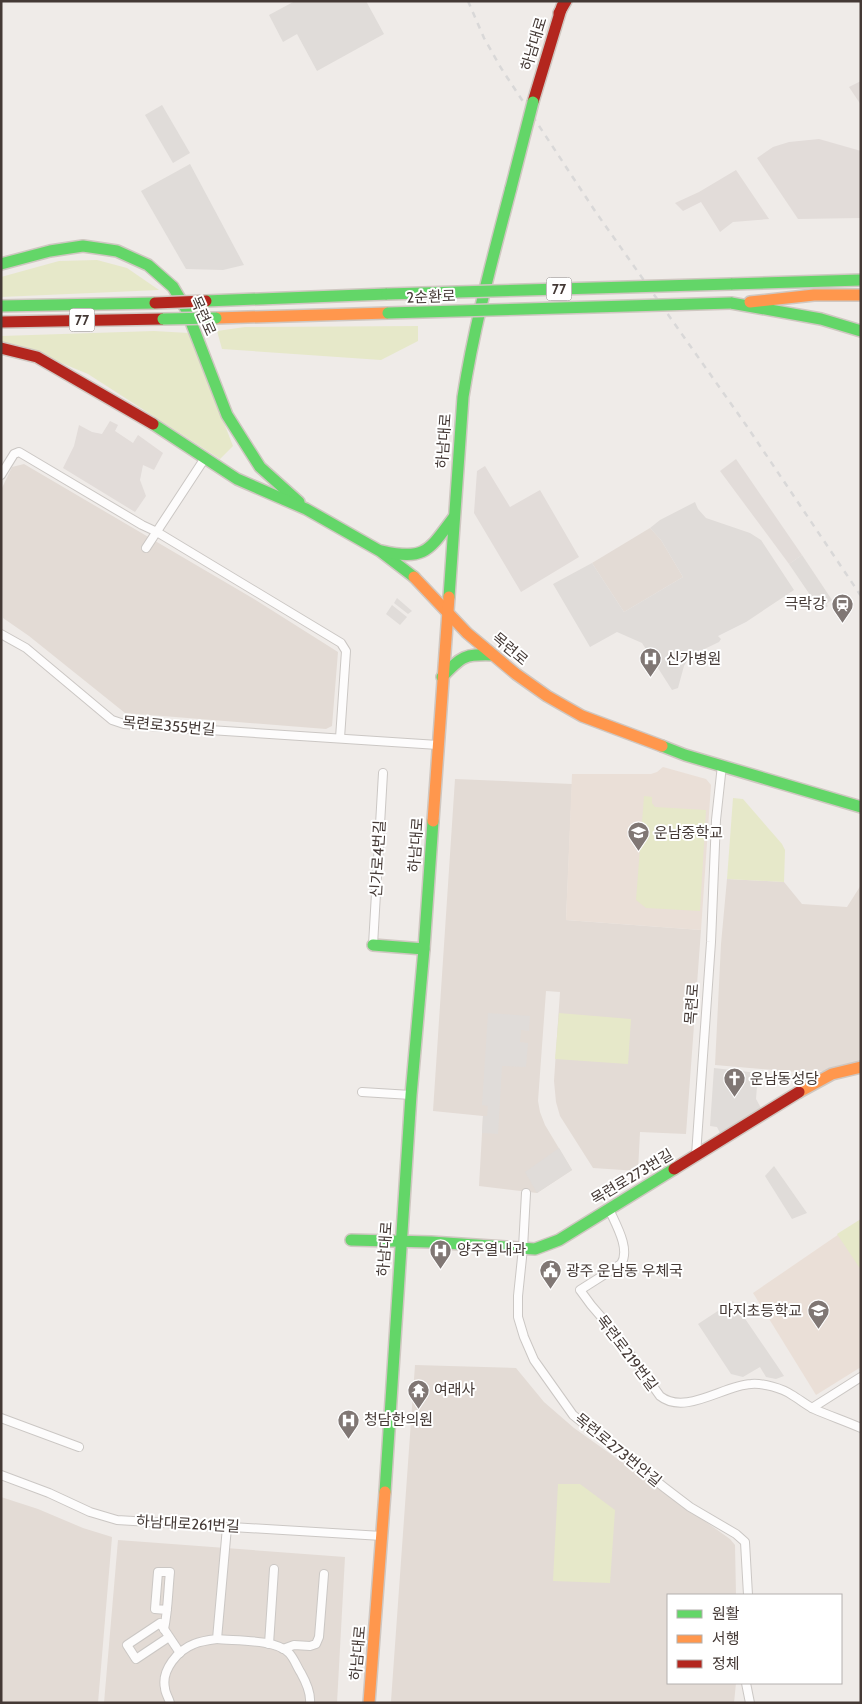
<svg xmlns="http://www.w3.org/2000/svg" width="862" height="1704" viewBox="0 0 862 1704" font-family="Cabin,'Noto Sans KR',sans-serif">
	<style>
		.residential { fill: #e3dbd5 }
		.industrial { fill: #e2dcd9 }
		.education { fill: #eadfd7 }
		.green { fill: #e6e8c9 }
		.parking { fill: #e0dcd9 }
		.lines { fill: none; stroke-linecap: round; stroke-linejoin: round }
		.street-casing { stroke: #cbc7c4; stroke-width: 10 }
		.fast-casing { stroke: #cfc7c1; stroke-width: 14 }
		.slow-casing { stroke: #cfc7c1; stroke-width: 14 }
		.jam-casing { stroke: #cfc7c1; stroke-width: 14 }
		.street { stroke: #fdfcfc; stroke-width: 8 }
		.fast { stroke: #63d668; stroke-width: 11 }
		.slow { stroke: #ff974d; stroke-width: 11 }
		.jam { stroke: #b3261e; stroke-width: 11 }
		.rail { stroke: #d9d8d8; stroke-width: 2.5; stroke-dasharray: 6 6; stroke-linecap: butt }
		.fast-bridge-casing { stroke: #cfc7c1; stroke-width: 14; stroke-linecap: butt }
		.jam-bridge-casing { stroke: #cfc7c1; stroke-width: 14; stroke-linecap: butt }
		.fast-bridge { stroke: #63d668; stroke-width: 11 }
		.jam-bridge { stroke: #b3261e; stroke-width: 11 }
		.labels { text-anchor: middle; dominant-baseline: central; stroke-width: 4; stroke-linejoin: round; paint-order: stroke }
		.shield { fill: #fff; stroke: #7c7472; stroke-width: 1 }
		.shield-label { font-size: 14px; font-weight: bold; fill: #443935 }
		.street-label { font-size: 15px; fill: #443935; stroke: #fff }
		.poi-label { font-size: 15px; fill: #443935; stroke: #fff; text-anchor: start }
	</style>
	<rect width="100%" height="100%" fill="#efebe8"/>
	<!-- residential -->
	<g class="residential">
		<path d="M24 464 254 599 338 652 332 726 326 729 125 713 29 636 3 618 1 490 12 467Z"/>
		<path d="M650 528 661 540 683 577 624 612 592 563Z"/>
		<path d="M455 779 572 784 566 920 701 930 686 1134 640 1132 638 1171 593 1168 560 1116 556 1102 554 1081 560 992 546 991 538 1101 540 1112 545 1125 572 1170 537 1193 479 1186 483 1116 433 1111Z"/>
		<path d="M727 879 784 882 802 904 847 907 861 885V1062L843 1068 810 1073 715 1065 721 944Z"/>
		<path d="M415 1365 516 1368 544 1402 574 1428 730 1539 735 1545 736 1595H668V1683H736L734 1703H392L391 1701Z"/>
		<path d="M1 1497 38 1509 83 1528 112 1537 98 1703H1Z"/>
		<path d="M118 1540 345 1557 337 1703H104Z"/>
	</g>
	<!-- industrial -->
	<g class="industrial">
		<path d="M861 81V105L849 87Z"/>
		<path d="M819 139 861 151V218L798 219 757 158 773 147 789 142Z"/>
		<path d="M736 170 769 219 733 222 720 232 701 202 683 211 675 203 699 192Z"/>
		<path d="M110 421 118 425 115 431 133 443 138 435 163 453 154 470 143 465 140 480 146 496 135 512 63 468 74 446 79 425 92 432 102 434Z"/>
		<path d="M736 459 802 555 789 564 720 471Z"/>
		<path d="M485 466 510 507 540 490 579 557 521 592 474 513 477 471Z"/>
	</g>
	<!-- education -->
	<g class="education">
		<path d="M663 767 706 779 711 785 701 930 566 920 572 774H651L657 772Z"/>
		<path d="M861 1219V1367L816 1395 753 1293Z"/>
	</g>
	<!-- green -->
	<g class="green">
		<path d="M97 260 127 268 159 290 1 297V277L59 261Z"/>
		<path d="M418 326V341L381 360 222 349 217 331 245 327Z"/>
		<path d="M154 331 189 333 233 446 220 459 88 374 18 345 1 342V336Z"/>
		<path d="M644 796 652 797V803L655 807 706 810 700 911 646 908 636 900Z"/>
		<path d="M733 798 743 799 782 844 785 850 784 882 727 879Z"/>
		<path d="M559 1013 631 1019 628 1064 555 1059Z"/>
		<path d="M861 1219V1270L837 1234Z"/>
		<path d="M558 1484H580L615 1510 610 1583 553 1581Z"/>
	</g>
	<!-- parking -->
	<g class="parking">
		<path d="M295 1H366L384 34 317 71 297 34 283 42 269 15Z"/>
		<path d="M162 105 190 153 173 163 145 115Z"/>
		<path d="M190 164 244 265 223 270 186 269 141 191Z"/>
		<path d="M695 502 698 509 706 518 750 533 761 540 794 590 746 622 718 636 721 639 719 642 690 656 684 666 678 688 672 690 642 643 617 632 590 647 553 584 592 563 624 612 683 577 661 540 650 528 660 520Z"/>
		<path d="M802 555 832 600 826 604 828 606 821 611 789 564Z"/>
		<path d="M397 598 412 611 408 614 394 603Z"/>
		<path d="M392 605 407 617 400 625 386 614Z"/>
		<path d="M488 1013 530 1016 529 1031 521 1030 520 1042 528 1043 526 1067 502 1066 498 1134 482 1133 483 1116H487L488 1106 482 1105Z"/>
		<path d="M714 1068 758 1073 756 1099 761 1108 721 1135 717 1127 710 1126Z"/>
		<path d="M559 1148 572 1170 537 1193 525 1172Z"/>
		<path d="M774 1166 807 1213 792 1219 765 1176Z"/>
		<path d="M733 1301 776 1364 784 1376 776 1379 766 1377 760 1367 743 1377 731 1374 698 1324Z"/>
	</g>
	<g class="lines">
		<defs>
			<g id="street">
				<path d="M1 475 14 454 19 452 142 525 157 532 341 643 346 651 340 738"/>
				<path d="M146 548 205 458"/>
				<path d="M1 634 26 648 112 720 124 724 163 727 438 745"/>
				<path d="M373 945 383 773"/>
				<path d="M362 1092 411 1095"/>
				<path d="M696 1155 711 942 716 820 722 765"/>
				<path d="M526 1193 523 1248 518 1296V1317L524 1337 534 1360 573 1415 665 1488 690 1507 736 1534 745 1542 748 1595"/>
				<path d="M609 1209C615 1223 631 1249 621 1264L580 1290 591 1305 615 1333 660 1396C685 1416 724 1385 751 1384 763 1383 782 1388 792 1395 799 1399 806 1405 814 1409 830 1416 845 1421 861 1428"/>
				<path d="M812 1408 861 1377"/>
				<path d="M1 1418 79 1447"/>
				<path d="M1 1475 49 1493 90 1512 117 1520 382 1536"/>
				<path d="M164 1629C168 1611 168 1591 170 1572H158L155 1609 167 1610"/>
				<path d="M169 1637 136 1659 127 1645 160 1623 180 1653"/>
				<path d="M217 1639C236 1641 276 1639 289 1653 294 1658 297 1667 301 1673 306 1682 311 1693 310 1703"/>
				<path d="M269 1644 274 1569"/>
				<path d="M283 1649 294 1645 310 1646 316 1644 319 1637 324 1574"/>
				<path d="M746 1683 750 1703"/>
				<path d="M170 1703C169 1698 165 1693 165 1688 161 1670 178 1650 194 1644 201 1641 209 1640 217 1639L227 1527"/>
			</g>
			<g id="fast">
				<path d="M1 264 50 251 83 246 117 251 148 265 173 287 186 309 227 415 260 467 299 502"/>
				<path d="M731 284 861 280"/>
				<path d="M206 301 387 294"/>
				<path d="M731 303 821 319 861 331"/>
				<path d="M1 306 155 303"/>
				<path d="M153 424 237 479 306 509 380 551 414 577"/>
				<path d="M382 551C426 561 429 550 454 517"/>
				<path d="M449 597 463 397C474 326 493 257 511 188"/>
				<path d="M442 677C462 656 464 654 493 655"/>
				<path d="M662 746 685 755 861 807"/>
				<path d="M373 945 424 949"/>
				<path d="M351 1240 431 1242 535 1249 559 1240 674 1169"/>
				<path d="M385 1492 411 1095 424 949 433 821"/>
			</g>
			<g id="slow">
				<path d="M750 302 814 295H861"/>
				<path d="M216 318 388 313"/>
				<path d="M414 577 467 633 516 674 547 696 582 716 662 746"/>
				<path d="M433 821 449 597"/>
				<path d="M799 1092 832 1074 861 1067"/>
				<path d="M369 1703 385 1492"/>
			</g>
			<g id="jam">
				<path d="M559 13 566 1"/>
				<path d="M533 102 562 6"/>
				<path d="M1 322 163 319"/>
				<path d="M1 348 37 357 153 424"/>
				<path d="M674 1169 799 1092"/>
			</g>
		</defs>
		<!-- street casing -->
		<use href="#street" class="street-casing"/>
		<!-- fast casing -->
		<use href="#fast" class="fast-casing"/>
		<!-- slow casing -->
		<use href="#slow" class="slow-casing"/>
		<!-- jam casing -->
		<use href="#jam" class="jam-casing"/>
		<!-- street -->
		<use href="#street" class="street"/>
		<!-- fast -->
		<use href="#fast" class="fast"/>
		<!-- slow -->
		<use href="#slow" class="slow"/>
		<!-- jam -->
		<use href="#jam" class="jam"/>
		<!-- rail -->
		<path class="rail" d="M468 1 484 38 501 68 595 211 746 425 861 596"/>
		<defs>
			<g id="fast-bridge">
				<path d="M511 188 533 102"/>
				<path d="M387 294 731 284"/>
				<path d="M388 313 731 303"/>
				<path d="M163 319 216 318"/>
			</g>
			<path id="jam-bridge" d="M155 303 206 301"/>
		</defs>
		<!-- fast-bridge casing -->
		<use href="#fast-bridge" class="fast-bridge-casing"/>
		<!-- jam-bridge casing -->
		<use href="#jam-bridge" class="jam-bridge-casing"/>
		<!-- fast-bridge -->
		<use href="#fast-bridge" class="fast-bridge"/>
		<!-- jam-bridge -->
		<use href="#jam-bridge" class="jam-bridge"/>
	</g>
	<!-- icons -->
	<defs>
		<symbol id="station-pin" viewBox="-11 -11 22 30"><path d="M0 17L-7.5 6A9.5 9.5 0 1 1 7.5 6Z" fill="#807774" stroke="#fff"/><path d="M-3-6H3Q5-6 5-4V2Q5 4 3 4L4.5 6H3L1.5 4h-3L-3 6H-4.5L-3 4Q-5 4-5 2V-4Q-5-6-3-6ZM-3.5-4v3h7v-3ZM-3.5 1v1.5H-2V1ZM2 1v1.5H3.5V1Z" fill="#fff"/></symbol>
		<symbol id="hospital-pin" viewBox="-11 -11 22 30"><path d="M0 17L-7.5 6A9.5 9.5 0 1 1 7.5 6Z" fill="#807774" stroke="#fff"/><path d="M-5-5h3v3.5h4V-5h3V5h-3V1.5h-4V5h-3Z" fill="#fff"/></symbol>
		<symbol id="school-pin" viewBox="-11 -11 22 30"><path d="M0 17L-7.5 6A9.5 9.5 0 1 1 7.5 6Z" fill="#807774" stroke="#fff"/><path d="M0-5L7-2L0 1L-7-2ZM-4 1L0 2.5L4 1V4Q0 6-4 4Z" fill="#fff"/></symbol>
		<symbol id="church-pin" viewBox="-11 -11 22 30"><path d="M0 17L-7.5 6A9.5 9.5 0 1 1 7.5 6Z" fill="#807774" stroke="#fff"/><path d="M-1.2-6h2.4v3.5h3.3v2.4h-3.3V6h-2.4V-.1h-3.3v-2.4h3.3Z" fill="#fff"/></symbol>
		<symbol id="civic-pin" viewBox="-11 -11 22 30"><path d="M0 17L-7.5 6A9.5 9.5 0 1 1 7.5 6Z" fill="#807774" stroke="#fff"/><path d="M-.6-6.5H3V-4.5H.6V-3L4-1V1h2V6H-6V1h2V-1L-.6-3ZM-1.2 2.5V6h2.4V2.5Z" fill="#fff"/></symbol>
		<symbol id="temple-pin" viewBox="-11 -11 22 30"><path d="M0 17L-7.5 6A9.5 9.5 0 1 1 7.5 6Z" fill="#807774" stroke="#fff"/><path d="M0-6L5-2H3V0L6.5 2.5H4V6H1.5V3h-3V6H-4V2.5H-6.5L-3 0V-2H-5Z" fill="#fff"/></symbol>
	</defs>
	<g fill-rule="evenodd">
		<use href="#station-pin" x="830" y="592" width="25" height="34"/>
		<use href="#hospital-pin" x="638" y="646" width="25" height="34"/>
		<use href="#school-pin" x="626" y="820" width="25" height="34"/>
		<use href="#church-pin" x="722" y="1066" width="25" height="34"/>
		<use href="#hospital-pin" x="428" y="1238" width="25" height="34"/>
		<use href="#civic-pin" x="538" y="1258" width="25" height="34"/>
		<use href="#school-pin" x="806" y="1298" width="25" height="34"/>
		<use href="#temple-pin" x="406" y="1378" width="25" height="34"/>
		<use href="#hospital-pin" x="336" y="1408" width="25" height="34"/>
	</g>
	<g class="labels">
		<!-- shield labels -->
		<g class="shield">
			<rect x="546.5" y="277.5" width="25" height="23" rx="4"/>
			<rect x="69.5" y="308.5" width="25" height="23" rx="4"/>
		</g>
		<g class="shield-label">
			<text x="559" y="289">77</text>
			<text x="82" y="320">77</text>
		</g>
		<!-- street labels -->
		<g class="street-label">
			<text transform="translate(534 44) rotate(-73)">하남대로</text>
			<text transform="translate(431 297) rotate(-2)">2순환로</text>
			<text transform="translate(203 316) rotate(66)">목련로</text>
			<text transform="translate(444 441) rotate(-86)">하남대로</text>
			<text transform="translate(510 649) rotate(40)">목련로</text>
			<text transform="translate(169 726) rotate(5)">목련로355번길</text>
			<text transform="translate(416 845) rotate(-86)">하남대로</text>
			<text transform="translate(378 859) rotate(-87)">신가로4번길</text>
			<text transform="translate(692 1004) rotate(-86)">목련로</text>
			<text transform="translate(632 1177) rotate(-31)">목련로273번길</text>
			<text transform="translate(385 1249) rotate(-86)">하남대로</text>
			<text transform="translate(627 1353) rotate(53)">목련로219번길</text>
			<text transform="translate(618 1450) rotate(39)">목련로273번안길</text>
			<text transform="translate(188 1524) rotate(3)">하남대로261번길</text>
			<text transform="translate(358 1653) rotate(-85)">하남대로</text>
		</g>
		<!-- poi labels -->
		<g class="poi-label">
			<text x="826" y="604" text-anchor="end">극락강</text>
			<text x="666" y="659">신가병원</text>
			<text x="654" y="833">운남중학교</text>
			<text x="750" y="1079">운남동성당</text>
			<text x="457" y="1250">양주열내과</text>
			<text x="566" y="1271">광주 운남동 우체국</text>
			<text x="802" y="1311" text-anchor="end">마지초등학교</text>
			<text x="434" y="1390">여래사</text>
			<text x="364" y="1420">청담한의원</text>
		</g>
	</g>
	<!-- border -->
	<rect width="862" height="1704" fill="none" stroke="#443935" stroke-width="5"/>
	<!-- legend -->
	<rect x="667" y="1594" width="175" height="90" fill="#ffffff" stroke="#b4b0ae"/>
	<rect x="677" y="1610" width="25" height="8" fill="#63d668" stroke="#b4b0ae"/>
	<text x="712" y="1619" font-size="15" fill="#443935">원활</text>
	<rect x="677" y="1635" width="25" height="8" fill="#ff974d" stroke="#b4b0ae"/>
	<text x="712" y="1644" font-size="15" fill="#443935">서행</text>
	<rect x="677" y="1660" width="25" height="8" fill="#b3261e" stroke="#b4b0ae"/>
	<text x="712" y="1669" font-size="15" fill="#443935">정체</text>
</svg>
